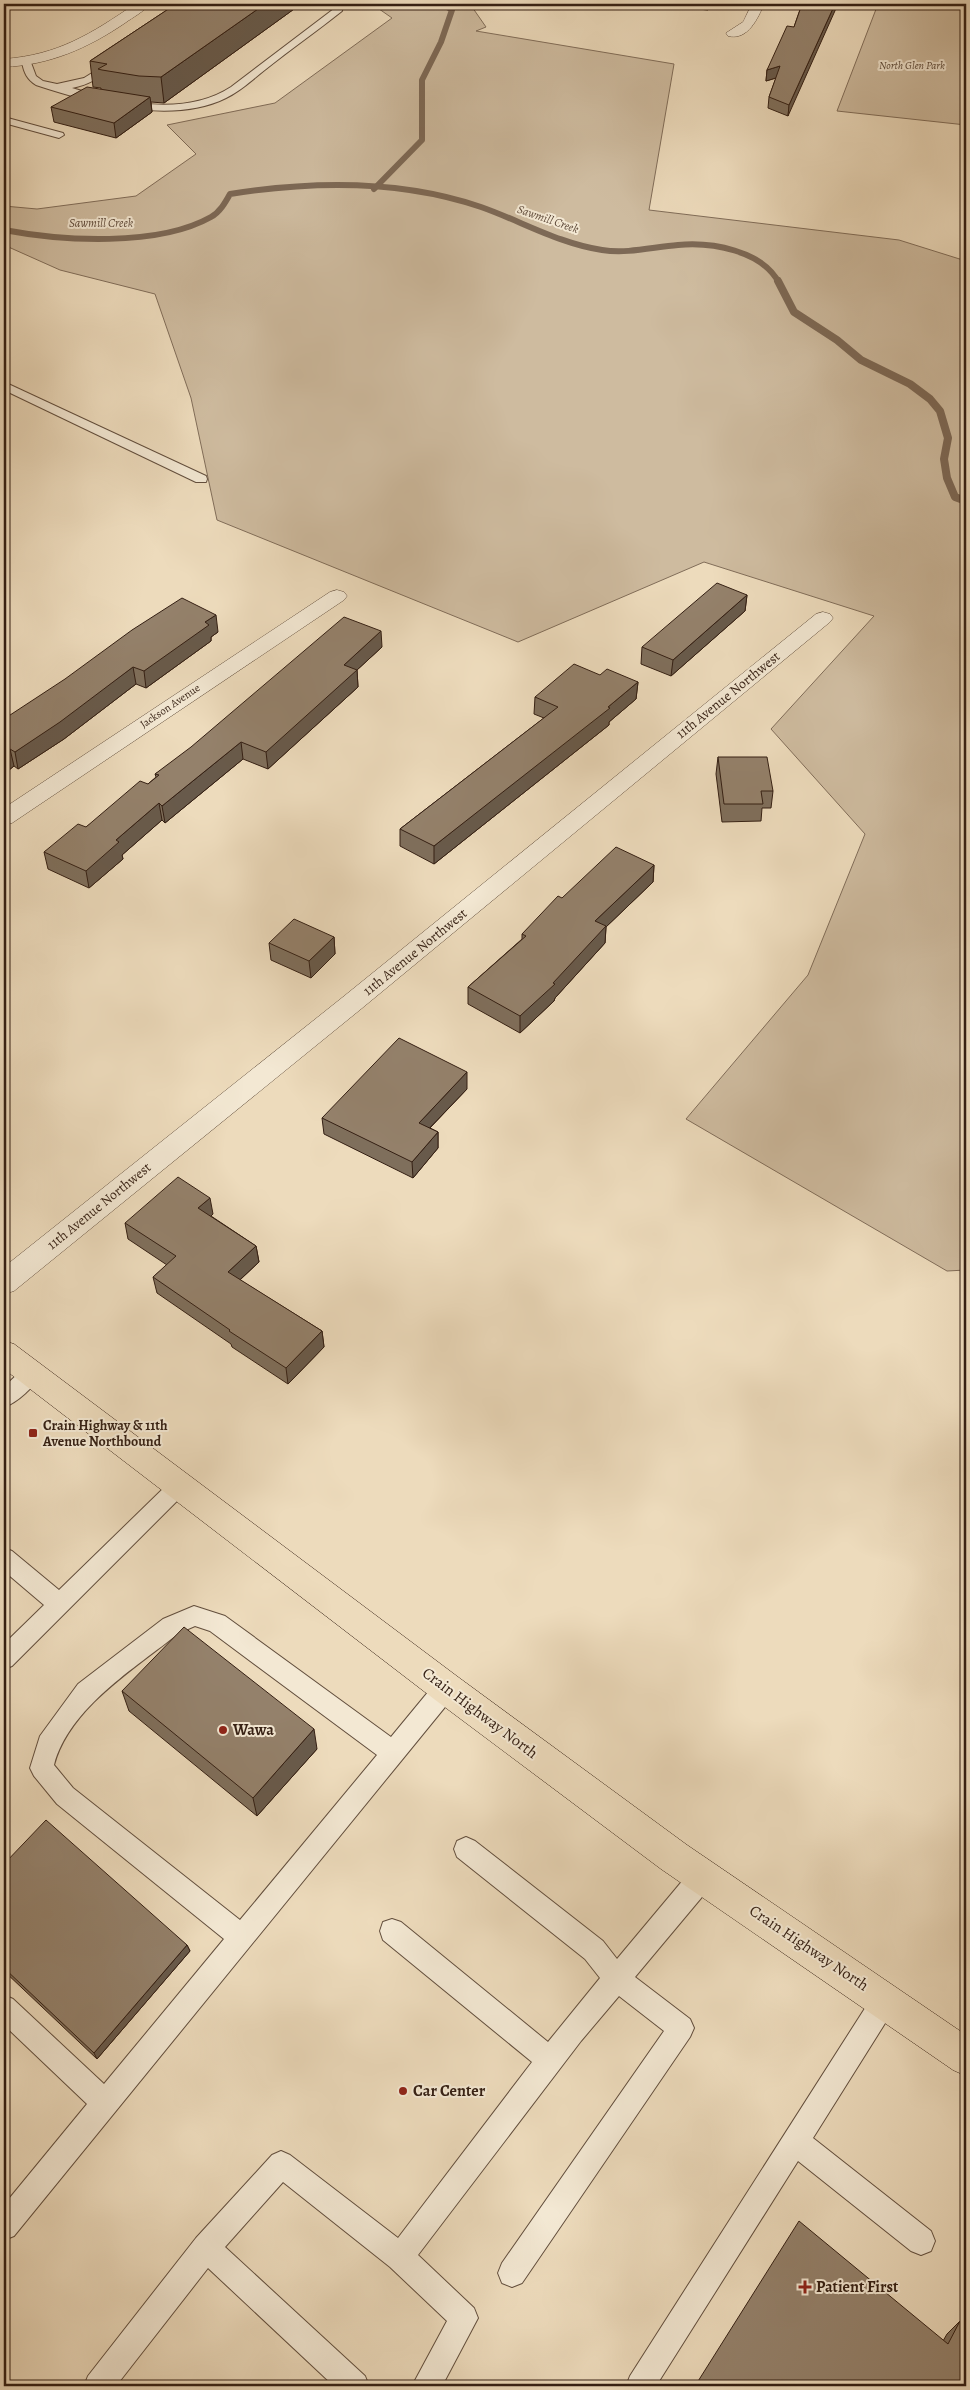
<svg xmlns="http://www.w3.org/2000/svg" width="970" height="2390" viewBox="0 0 970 2390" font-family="Alegreya,serif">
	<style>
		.green { fill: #cebb9f; stroke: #816d59 }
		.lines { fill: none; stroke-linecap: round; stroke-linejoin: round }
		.stream-far1 { stroke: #7d6956; stroke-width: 6 }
		.stream { stroke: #7d6956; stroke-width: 8 }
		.lane-casing { stroke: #624e3d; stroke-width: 2 }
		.street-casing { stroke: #624e3d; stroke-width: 1 }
		.primary-casing { stroke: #341f13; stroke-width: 1 }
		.lane { fill: #f3e8d3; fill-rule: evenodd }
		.street { fill: #f3e8d3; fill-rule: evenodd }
		.primary { fill: #eddbbc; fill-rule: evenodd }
		.wall { fill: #7f6f5c; stroke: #341f13 }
		.shaded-wall { fill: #685a4b; stroke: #341f13 }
		.building { fill: #94816b; stroke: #341f13 }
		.poi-dot { fill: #8f2418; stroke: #f3e8d3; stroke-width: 2 }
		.labels { text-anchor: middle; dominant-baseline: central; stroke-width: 4; stroke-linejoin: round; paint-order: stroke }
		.far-park-label { font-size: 11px; font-style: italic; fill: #5a4636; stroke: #f3e8d3 }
		.far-street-label { font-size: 11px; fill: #341f13; stroke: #f3e8d3 }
		.far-water-label { font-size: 12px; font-style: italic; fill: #5f4a3a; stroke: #f3e8d3 }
		.street-label { font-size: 14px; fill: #341f13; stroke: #f3e8d3 }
		.poi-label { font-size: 14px; font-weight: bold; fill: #341f13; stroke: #f3e8d3; text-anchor: start }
		.near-street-label { font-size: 16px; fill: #341f13; stroke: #f3e8d3 }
		.near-poi-label { font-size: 16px; font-weight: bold; fill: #341f13; stroke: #f3e8d3; text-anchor: start }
	</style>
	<rect width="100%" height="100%" fill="#eddbbc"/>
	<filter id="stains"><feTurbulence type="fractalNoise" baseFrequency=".004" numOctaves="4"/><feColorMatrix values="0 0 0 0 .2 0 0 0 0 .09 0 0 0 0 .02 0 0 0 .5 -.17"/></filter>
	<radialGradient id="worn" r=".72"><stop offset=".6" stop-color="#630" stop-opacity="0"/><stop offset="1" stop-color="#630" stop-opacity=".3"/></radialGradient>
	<!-- green -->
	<g class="green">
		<path d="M372 4H470L486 27 476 31 674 64 649 210 899 240 966 261V1270L947 1271 686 1119 808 975 865 834 771 729 874 616 704 562 518 642 217 520 191 398 155 294 60 270 4 245V206L37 209 136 196 196 154 167 125 275 103 392 18Z"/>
		<path d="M878 4H966V125L837 111Z"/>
	</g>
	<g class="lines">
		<!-- stream-far1 -->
		<g class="stream-far1">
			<path d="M374 189 422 140V80L441 42 452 10 443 4"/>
			<path d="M4 230C62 241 158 247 211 217 220 212 225 203 230 194 312 181 402 180 481 207 521 221 560 244 602 250 628 254 653 247 678 245 711 242 762 250 779 283"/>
		</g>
		<!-- stream -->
		<path class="stream" d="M778 281 794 312 837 340 861 360 910 384 930 399 940 411 948 438 944 459 947 478 955 497 966 501"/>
		<defs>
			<g id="lane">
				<path d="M335 4H343L342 11C317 31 291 49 266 69 253 79 241 91 226 98 172 125 90 103 36 85 27 79 24 73 22 62L30 60 36 76 43 81 57 84 84 78 113 60 116 61V65C103 76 89 85 72 88 121 103 185 117 231 87L335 8Z"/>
				<path d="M4 117 63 133 64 135 59 138 4 123Z"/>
				<path d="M4 382 206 476 207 479 206 482H196L4 390Z"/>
				<path d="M31 1366 38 1368 41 1374C35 1386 17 1403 4 1407V1387L24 1368Z"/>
				<path d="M179 1477 186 1480 190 1486 186 1492 12 1666 4 1669V1644L44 1605 4 1571V1548L12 1551 59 1590 172 1480Z"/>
				<path d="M194 1606 225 1616 391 1737 438 1680 446 1677 454 1680 457 1688 454 1696 401 1761 14 2236 4 2240V2205L87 2104 4 2025V1995L13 1999 104 2084 224 1939 57 1804 34 1776 30 1768 40 1736 78 1684 163 1619ZM195 1626 210 1631 377 1755 240 1920 73 1788 54 1765C69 1708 135 1668 179 1633Z"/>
				<path d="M466 1837 475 1841 603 1941 617 1959 694 1867 703 1864 712 1867 715 1876 712 1885 635 1977 690 2019 694 2028 690 2037 522 2283 512 2287 502 2283 498 2273 502 2263 664 2031 619 1996 581 2041 418 2255 474 2308 478 2318 442 2386H412L447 2321 390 2267 283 2182 225 2247 365 2376 369 2386H334L208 2268 116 2386H84L88 2376 196 2238 272 2155 281 2151 290 2155 398 2238 532 2062 383 1940 380 1931 383 1922 392 1919 401 1922 548 2042 600 1978 585 1959 457 1857 454 1849 457 1841Z"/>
				<path d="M885 1987 894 1991 898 2000 894 2009 813 2138 931 2231 935 2241 931 2251 921 2255 911 2251 798 2161 656 2386H626L630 2376 876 1991Z"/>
			</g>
			<g id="street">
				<path d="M135 4H149C144 12 133 17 125 23 88 48 50 65 4 67V59C58 55 91 34 135 4Z"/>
				<path d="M752 4H764C758 18 748 41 728 36L726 33 743 22Z"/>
				<path d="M337 590 344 592 347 596 344 600 12 823 4 825V808L330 592Z"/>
				<path d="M823 612 830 614 833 618 830 622 361 1009 14 1291 4 1294V1267L343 997 816 614Z"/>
			</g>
			<path id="primary" d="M4 1341 14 1344 458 1677 687 1845 966 2035V2076L953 2070 661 1869 434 1699 4 1369Z"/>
		</defs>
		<!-- lane casing -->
		<use href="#lane" class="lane-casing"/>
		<!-- street casing -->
		<use href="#street" class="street-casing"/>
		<!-- primary casing -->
		<use href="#primary" class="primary-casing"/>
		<!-- lane -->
		<use href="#lane" class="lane"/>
		<!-- street -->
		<use href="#street" class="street"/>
		<!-- primary -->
		<use href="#primary" class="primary"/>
	</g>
	<!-- wall -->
	<g class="wall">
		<path d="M176 4H301L164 103 151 102 152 112 116 138 54 122 51 107 101 89V88L93 87 90 61Z"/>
		<path d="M623 4H712L708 10 659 5V8L623 7Z"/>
		<path d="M802 4 788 116 768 108 769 97 776 78 766 81 767 70 794 27Z"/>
		<path d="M747 595 745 611 671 676 641 664 642 647Z"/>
		<path d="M218 632 211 637V641L146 688 136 684 64 739 18 769 14 766 4 774V719Z"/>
		<path d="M382 647 357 670 358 687 268 769 243 759 165 823 162 820 122 855 123 859 89 888 48 869 44 852 86 827 148 784 156 777 155 774Z"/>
		<path d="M638 682 636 699 609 722V725L434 864 400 846V829L544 718 534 714 535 697Z"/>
		<path d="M718 757 773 791 771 808H762L761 821 722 822 716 774Z"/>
		<path d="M654 865 653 882 606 927 605 943 555 998 554 1001 520 1033 468 1004V987L522 939V934L562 898Z"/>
		<path d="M334 937 335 954 311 978 271 960 269 943Z"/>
		<path d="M467 1089 430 1128 438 1132V1148L413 1178 324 1134 322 1118Z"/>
		<path d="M213 1214 211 1216 256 1246 259 1262 240 1280 322 1331 324 1347 288 1384 232 1347 231 1344 157 1293 153 1277 167 1265 128 1239 125 1223Z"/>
		<path d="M122 1691 317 1749 257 1816 129 1711Z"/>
		<path d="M4 1864 187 1945 190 1951 97 2059 4 1971Z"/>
		<path d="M960 2321 966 2386 943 2341 947 2334Z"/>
	</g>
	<!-- shaded-wall -->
	<g class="shaded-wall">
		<path d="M265 4H301L164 103 161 77Z"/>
		<path d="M709 4H712L708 10Z"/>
		<path d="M835 4H838L788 116 789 105Z"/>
		<path d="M780 66 779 77 766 81 767 70Z"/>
		<path d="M150 97 152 112 116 138 114 123Z"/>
		<path d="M747 595 745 611 671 676 673 660Z"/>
		<path d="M216 615 218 632 211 637V641L146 688 144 671 205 622Z"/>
		<path d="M381 631 382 647 357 670 358 687 268 769 266 752 344 665Z"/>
		<path d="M133 667 136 684 64 739 18 769 15 752Z"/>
		<path d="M638 682 636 699 609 722V725L434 864V846L608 707Z"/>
		<path d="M241 742 243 759 165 823 162 806Z"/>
		<path d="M10 749 14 766 4 774V754Z"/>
		<path d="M159 803 162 820 122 855 123 859 89 888 86 871 116 840Z"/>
		<path d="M654 865 653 882 606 927 605 943 555 998 554 1001 520 1033V1016L553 983 595 921Z"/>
		<path d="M334 937 335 954 311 978 309 961Z"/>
		<path d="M467 1072V1089L419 1139V1123Z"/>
		<path d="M438 1132V1148L413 1178 412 1162Z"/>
		<path d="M210 1198 213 1214 202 1225 198 1208Z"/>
		<path d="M256 1246 259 1262 231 1288 228 1272Z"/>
		<path d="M322 1331 324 1347 288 1384 286 1368Z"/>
		<path d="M314 1729 317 1749 257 1816 253 1798Z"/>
		<path d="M187 1945 190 1951 97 2059 94 2053Z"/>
	</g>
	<!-- building -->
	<g class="building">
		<path d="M176 4H265L161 77 139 76 102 70 98 69 107 64 90 61Z"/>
		<path d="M802 4H835L789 105 769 97 780 66 767 70 787 26 794 27Z"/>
		<path d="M87 87 150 97 114 123 51 107Z"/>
		<path d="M717 583 747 595 673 660 642 647Z"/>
		<path d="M182 598 216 615 205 622 209 625 144 671 133 667 60 722 15 752 10 749 4 754V719L65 679 132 630Z"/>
		<path d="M344 617 381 631 344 665 357 670 266 752 241 742 162 806 159 803 116 840 119 842 86 871 44 852 78 824 86 827 140 781 148 784 159 775 155 774 191 747Z"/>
		<path d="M574 664 600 675 607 669 638 682 608 707 610 708 434 846 400 829 558 707 535 697Z"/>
		<path d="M718 757H767L773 791H761L763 804H724Z"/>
		<path d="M616 847 654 865 595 921 606 926 553 983 555 984 520 1016 468 987 526 936 522 934 558 896 562 898Z"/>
		<path d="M294 919 334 937 309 961 269 943Z"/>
		<path d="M399 1038 467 1072 419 1123 438 1132 412 1162 322 1118Z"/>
		<path d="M178 1177 210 1198 198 1208 256 1246 228 1272 322 1331 286 1368 229 1331 230 1330 153 1277 176 1256 125 1223Z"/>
		<path d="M184 1627 314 1729 253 1798 122 1691Z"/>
		<path d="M46 1820 187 1945 94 2053 4 1968V1864Z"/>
		<path d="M799 2221 948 2344 960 2321 966 2326V2386H695Z"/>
	</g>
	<!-- markers -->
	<g class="poi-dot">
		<rect x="28" y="1428" width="10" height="10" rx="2.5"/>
		<circle cx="223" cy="1730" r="5"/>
		<circle cx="403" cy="2091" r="5"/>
		<path d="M802.5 2279.5h5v5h5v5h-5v5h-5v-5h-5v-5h5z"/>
	</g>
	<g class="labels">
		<!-- far-park labels -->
		<g class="far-park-label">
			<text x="912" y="65">North Glen Park</text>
		</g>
		<!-- far-street labels -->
		<g class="far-street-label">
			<text transform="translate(170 706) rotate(-34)">Jackson Avenue</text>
		</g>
		<!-- far-water labels -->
		<g class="far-water-label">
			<text transform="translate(548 219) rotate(19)">Sawmill Creek</text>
			<text x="101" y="223">Sawmill Creek</text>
		</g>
		<!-- street labels -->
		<g class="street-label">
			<text transform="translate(728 695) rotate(-39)">11th Avenue Northwest</text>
			<text transform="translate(415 952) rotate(-39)">11th Avenue Northwest</text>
			<text transform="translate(99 1206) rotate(-39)">11th Avenue Northwest</text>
		</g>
		<!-- poi labels -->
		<g class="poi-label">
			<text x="43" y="1425">Crain Highway &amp; 11th<tspan x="43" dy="16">Avenue Northbound</tspan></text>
		</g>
		<!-- near-street labels -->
		<g class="near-street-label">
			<text transform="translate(480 1713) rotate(37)">Crain Highway North</text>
			<text transform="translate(809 1948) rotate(34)">Crain Highway North</text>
		</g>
		<!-- near-poi labels -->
		<g class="near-poi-label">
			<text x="233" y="1730">Wawa</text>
			<text x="413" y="2091">Car Center</text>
			<text x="816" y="2287">Patient First</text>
		</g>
	</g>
	<!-- margin -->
	<rect width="970" height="2390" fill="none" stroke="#eddbbc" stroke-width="20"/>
	<rect x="5" y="5" width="960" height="2380" fill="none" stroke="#341f13" stroke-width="2.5"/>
	<rect x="10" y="10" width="950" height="2370" fill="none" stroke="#341f13"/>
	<rect width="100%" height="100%" filter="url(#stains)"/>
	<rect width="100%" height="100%" fill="url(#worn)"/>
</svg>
